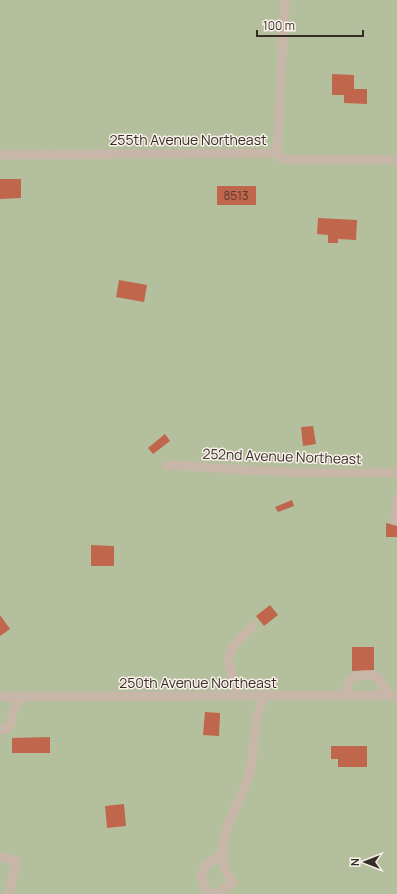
<svg xmlns="http://www.w3.org/2000/svg" width="397" height="894" viewBox="0 0 397 894" font-family="Manrope,sans-serif">
	<style>
		.green { fill: #b4bf9d }
		.building { fill: #c0664c }
		.lines { fill: none; stroke-linecap: round; stroke-linejoin: round }
		.minor { stroke: #c8b7a9; stroke-width: 9 }
		.labels { text-anchor: middle; dominant-baseline: central; stroke-width: 3; stroke-linejoin: round; paint-order: stroke }
		.number-label { font-size: 12px; fill: #583b32 }
		.street-label { font-size: 14px; fill: #362d29; stroke: #f9f1e9 }
	</style>
	<rect width="100%" height="100%" fill="#f1e7dd"/>
	<!-- green -->
	<rect class="green" x="0" y="0" width="397" height="894"/>
	<!-- building -->
	<g class="building">
		<path d="M332 74 354 75V89H367V104L344 103V95H332Z"/>
		<path d="M0 179H21V198L0 199Z"/>
		<rect x="217" y="186" width="39" height="19"/>
		<path d="M318 218 357 220 356 240 338 239V243H328V235L317 234Z"/>
		<path d="M119 280 147 285 144 302 116 297Z"/>
		<path d="M313 426 316 444 303 446 301 427Z"/>
		<path d="M165 434 170 441 153 454 148 448Z"/>
		<path d="M292 500 294 506 278 512 275 507Z"/>
		<path d="M386 523 397 526V537H386Z"/>
		<path d="M91 545 114 546V566H91Z"/>
		<path d="M270 605 278 615 264 626 256 616Z"/>
		<path d="M0 615 10 629 0 636Z"/>
		<path d="M352 647H374V670L352 671Z"/>
		<path d="M205 712 220 713 219 736 203 735Z"/>
		<path d="M50 737V753H12V738Z"/>
		<path d="M331 746H367V767H338V759H331Z"/>
		<path d="M124 804 126 826 107 828 105 806Z"/>
	</g>
	<g class="lines">
		<!-- minor -->
		<g class="minor">
			<path d="M277 153 285 0"/>
			<path d="M0 155 277 153 282 159 397 160"/>
			<path d="M167 465 297 473H397"/>
			<path d="M395 520 397 499"/>
			<path d="M238 695C226 653 221 657 253 626"/>
			<path d="M345 695 349 681C358 674 365 674 377 676L389 695"/>
			<path d="M0 697 397 695"/>
			<path d="M0 730 7 729 11 723 12 713 21 697"/>
			<path d="M0 857 16 860 9 894"/>
			<path d="M212 894 207 893 201 877 205 866 222 854"/>
			<path d="M215 894 233 883C227 874 222 864 222 852 223 823 243 800 250 772 256 743 251 722 266 695"/>
		</g>
	</g>
	<g class="labels">
		<!-- number labels -->
		<g class="number-label">
			<text x="236" y="195">8513</text>
		</g>
		<!-- street labels -->
		<g class="street-label">
			<text x="188" y="139">255th Avenue Northeast</text>
			<text transform="translate(282 456) rotate(2)">252nd Avenue Northeast</text>
			<text x="198" y="682">250th Avenue Northeast</text>
		</g>
	</g>
	<!-- north arrow -->
	<g transform="translate(365 862) rotate(270)" stroke="#f9f1e9" stroke-width="3" paint-order="stroke">
	<path d="M0-3L7 15L0 10L-7 15Z" fill="#362d29"/>
	<text y="-6" font-size="11" font-weight="bold" text-anchor="middle" fill="#362d29">N</text>
	</g>
	<!-- scale -->
	<path d="M257 30v6h106v-6" fill="none" stroke="#362d29" stroke-width="2"/>
	<text x="263" y="30" font-size="12" fill="#362d29" stroke="#f9f1e9" stroke-width="3" paint-order="stroke">100 m</text>
</svg>
